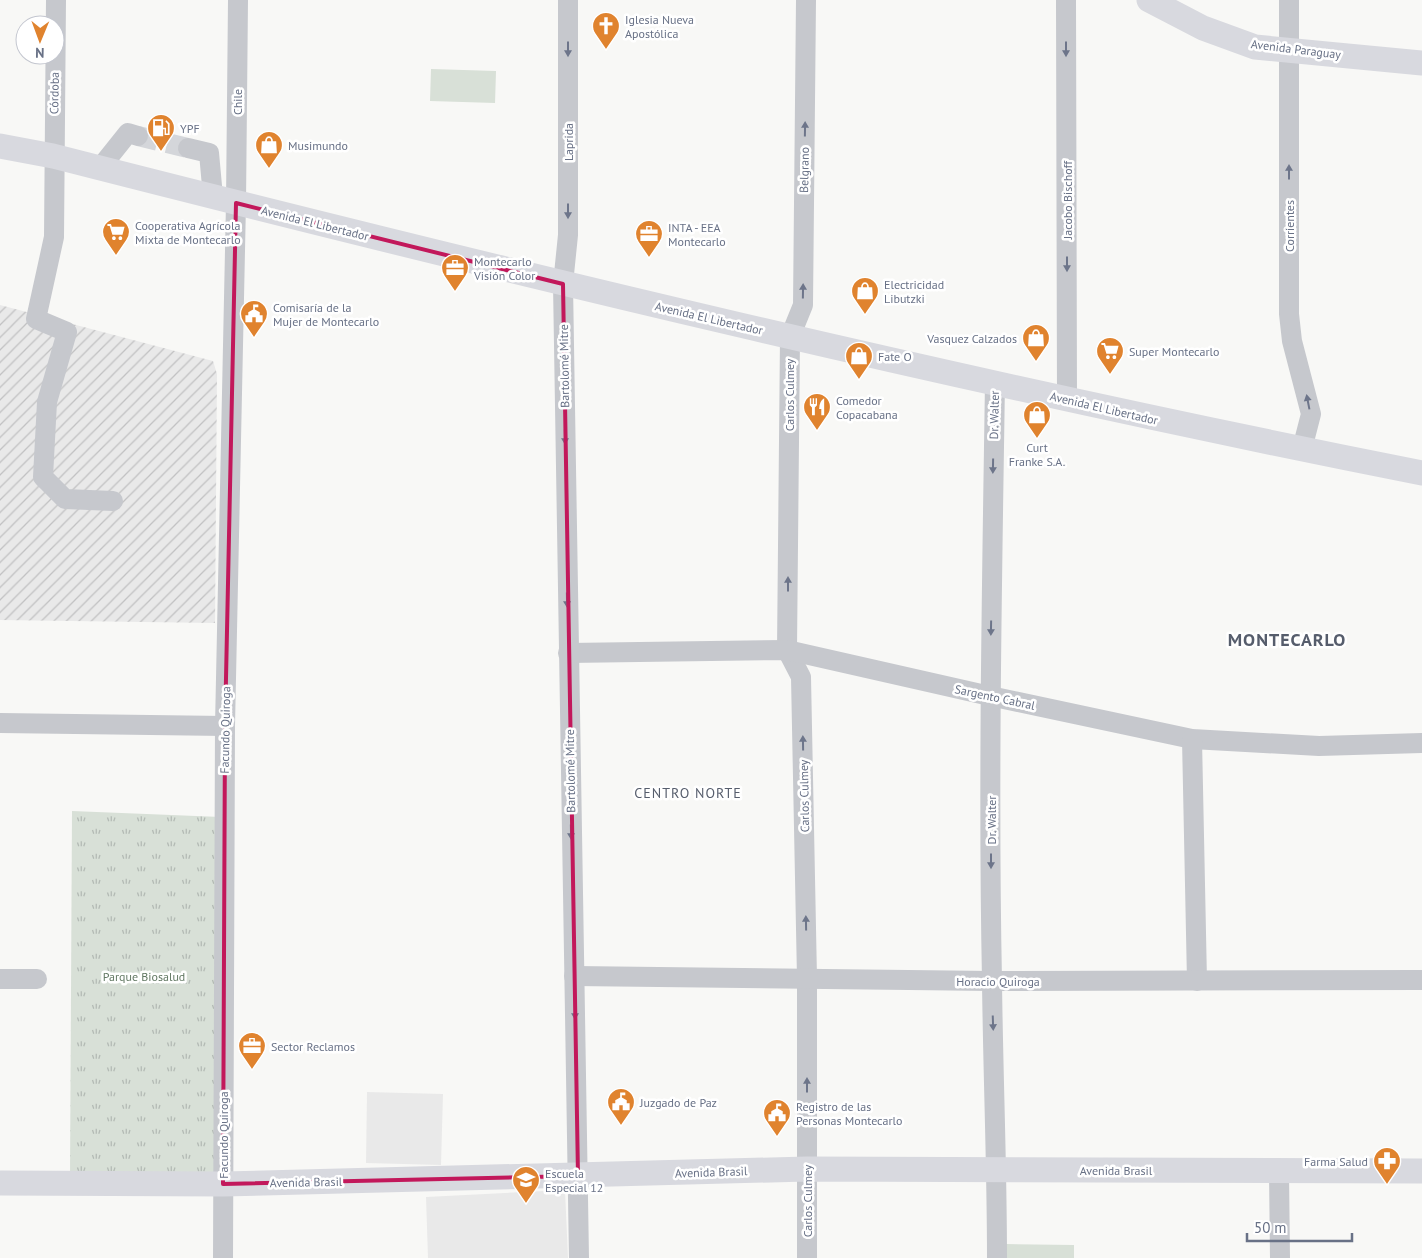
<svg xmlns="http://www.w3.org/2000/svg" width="1422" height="1258" viewBox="0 0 1422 1258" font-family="'PT Sans',sans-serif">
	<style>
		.built { fill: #e9e9e9 }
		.industrial { fill: url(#industrial-furrows) }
		.park { fill: url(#park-tufts) }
		.pitch { fill: #d8e0d7 }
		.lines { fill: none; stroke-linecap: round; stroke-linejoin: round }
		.minor-tunnel { stroke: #d4d6da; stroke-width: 20; stroke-dasharray: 20 10; stroke-linecap: butt }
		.minor { stroke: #c6c8cd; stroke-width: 20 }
		.major { stroke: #d8d9df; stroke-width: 25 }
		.oneway { fill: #6d758a }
		.marked { fill: none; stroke: #c2185b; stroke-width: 4; stroke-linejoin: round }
		.labels { text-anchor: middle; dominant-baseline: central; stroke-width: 5; stroke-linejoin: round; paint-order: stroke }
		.poi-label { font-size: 12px; fill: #687186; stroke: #fff; text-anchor: start }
		.street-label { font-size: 12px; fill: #687186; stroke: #fff }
		.park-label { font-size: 12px; fill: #637964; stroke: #fff }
		.neighbourhood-label { font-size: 14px; letter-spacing: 1px; fill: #565d6c; stroke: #fff }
		.district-label { font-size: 18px; font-weight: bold; letter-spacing: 1px; fill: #565d6c; stroke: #fff }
	</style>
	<defs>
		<pattern id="industrial-furrows" width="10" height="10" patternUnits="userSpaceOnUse" patternTransform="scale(1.25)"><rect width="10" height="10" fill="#e9e9e9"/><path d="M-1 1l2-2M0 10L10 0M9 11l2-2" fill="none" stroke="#c1c1c2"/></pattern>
		<pattern id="park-tufts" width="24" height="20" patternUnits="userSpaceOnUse" patternTransform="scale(1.25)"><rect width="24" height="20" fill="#d8e0d7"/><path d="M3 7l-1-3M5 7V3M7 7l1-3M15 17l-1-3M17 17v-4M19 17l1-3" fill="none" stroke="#b3bab4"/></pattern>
	</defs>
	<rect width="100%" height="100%" fill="#f8f8f6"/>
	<!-- built -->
	<g class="built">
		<path d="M367 1092 443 1094 441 1165 366 1163Z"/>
		<path d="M565 1190 568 1258H428L426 1197Z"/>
	</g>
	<!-- industrial -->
	<path class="industrial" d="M0 305 213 361 217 374 215 623 0 620Z"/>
	<!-- park -->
	<path class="park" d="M72 811 221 817 215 1173 70 1176Z"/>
	<!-- pitch -->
	<g class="pitch">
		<path d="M431 69 496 71 495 103 430 101Z"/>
		<path d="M1006 1244 1074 1245V1258H1006Z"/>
	</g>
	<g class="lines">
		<!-- minor-tunnel -->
		<path class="minor-tunnel" d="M138 136 188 148"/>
		<!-- minor -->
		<g class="minor">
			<path d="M56 0 54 237 36 319 67 332 47 402 43 477 65 499 113 501"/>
			<path d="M568 0V235L563 284 579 1258"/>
			<path d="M806 0 803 305 790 337 787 650 801 677 807 978V1258"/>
			<path d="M1066 0 1067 400"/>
			<path d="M1289 0V314L1292 341 1311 414 1302 449"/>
			<path d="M188 148 209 153 213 197"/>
			<path d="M100 168 128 133 138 136"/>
			<path d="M995 382C992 582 988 781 992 981 993 1073 997 1165 997 1258"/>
			<path d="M568 653 787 650 990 696 1192 739 1319 746 1422 743"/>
			<path d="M0 723 225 726"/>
			<path d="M1192 739 1197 981"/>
			<path d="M574 976 992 981 1422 980"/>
			<path d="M0 979H37"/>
			<path d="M1279 1171 1280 1258"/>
			<path d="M223 1258 225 726 236 203 238 0"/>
		</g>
		<!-- major -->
		<g class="major">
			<path d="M1149 0 1203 28 1255 47 1422 63"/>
			<path d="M0 146 53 156C507 272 962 382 1422 473"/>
			<path d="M0 1183 223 1184 807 1169 1422 1171"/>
		</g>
	</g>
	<!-- one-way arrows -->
	<defs><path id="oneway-solid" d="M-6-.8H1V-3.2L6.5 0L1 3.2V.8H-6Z" transform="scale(1.25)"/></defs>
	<g class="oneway">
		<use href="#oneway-solid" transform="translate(568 49) rotate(90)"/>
		<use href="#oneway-solid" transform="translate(1066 49) rotate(90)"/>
		<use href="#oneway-solid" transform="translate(805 129) rotate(-89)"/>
		<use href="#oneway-solid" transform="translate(1289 172) rotate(-90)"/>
		<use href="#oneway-solid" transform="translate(568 211) rotate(90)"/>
		<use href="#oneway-solid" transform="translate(1067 264) rotate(90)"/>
		<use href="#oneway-solid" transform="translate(803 291) rotate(-89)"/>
		<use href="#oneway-solid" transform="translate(1308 402) rotate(-101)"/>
		<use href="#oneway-solid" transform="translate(565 437) rotate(89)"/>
		<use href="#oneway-solid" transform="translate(993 466) rotate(91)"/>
		<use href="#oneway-solid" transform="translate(788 584) rotate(-90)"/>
		<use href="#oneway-solid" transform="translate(567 600) rotate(89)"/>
		<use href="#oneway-solid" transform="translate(991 628) rotate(91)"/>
		<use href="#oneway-solid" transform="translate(803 743) rotate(-91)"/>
		<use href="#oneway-solid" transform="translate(571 832) rotate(89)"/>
		<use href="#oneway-solid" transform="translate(991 861) rotate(90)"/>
		<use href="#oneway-solid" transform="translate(806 923) rotate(-91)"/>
		<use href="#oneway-solid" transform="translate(575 1012) rotate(89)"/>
		<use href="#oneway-solid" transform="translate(993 1023) rotate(88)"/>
		<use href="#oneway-solid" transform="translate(807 1085) rotate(-90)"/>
	</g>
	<!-- marked area -->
	<path class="marked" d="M236 203 563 284 578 1176 223 1184 225 726Z"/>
	<!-- icons -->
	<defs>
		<symbol id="church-pin" viewBox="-11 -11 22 30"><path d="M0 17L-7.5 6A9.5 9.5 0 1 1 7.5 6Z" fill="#e0832e" stroke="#fff"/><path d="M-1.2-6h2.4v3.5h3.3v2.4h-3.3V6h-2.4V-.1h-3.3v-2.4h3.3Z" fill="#fff"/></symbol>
		<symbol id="fuel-pin" viewBox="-11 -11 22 30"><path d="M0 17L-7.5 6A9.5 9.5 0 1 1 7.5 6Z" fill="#e0832e" stroke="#fff"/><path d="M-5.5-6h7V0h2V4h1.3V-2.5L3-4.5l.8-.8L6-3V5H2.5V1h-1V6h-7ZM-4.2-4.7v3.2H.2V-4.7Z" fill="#fff"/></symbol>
		<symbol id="shop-pin" viewBox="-11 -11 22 30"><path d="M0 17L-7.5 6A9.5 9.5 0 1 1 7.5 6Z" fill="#e0832e" stroke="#fff"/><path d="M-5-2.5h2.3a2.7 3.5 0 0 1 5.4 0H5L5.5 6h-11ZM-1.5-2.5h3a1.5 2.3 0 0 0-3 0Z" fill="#fff"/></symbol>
		<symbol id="supermarket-pin" viewBox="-11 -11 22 30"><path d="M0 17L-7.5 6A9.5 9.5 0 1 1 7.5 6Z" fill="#e0832e" stroke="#fff"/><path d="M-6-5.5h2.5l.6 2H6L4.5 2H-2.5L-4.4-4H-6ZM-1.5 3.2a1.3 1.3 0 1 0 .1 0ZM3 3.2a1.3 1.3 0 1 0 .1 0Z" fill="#fff"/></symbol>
		<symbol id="office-pin" viewBox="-11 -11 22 30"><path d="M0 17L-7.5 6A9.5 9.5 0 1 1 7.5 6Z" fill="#e0832e" stroke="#fff"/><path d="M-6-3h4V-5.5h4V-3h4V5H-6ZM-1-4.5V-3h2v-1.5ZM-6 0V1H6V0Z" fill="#fff"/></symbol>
		<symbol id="civic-pin" viewBox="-11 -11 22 30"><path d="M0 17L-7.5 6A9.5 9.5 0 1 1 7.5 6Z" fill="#e0832e" stroke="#fff"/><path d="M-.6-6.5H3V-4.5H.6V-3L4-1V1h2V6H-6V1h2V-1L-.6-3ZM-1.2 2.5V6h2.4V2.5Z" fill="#fff"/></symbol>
		<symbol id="restaurant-pin" viewBox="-11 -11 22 30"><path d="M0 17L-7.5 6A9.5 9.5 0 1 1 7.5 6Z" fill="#e0832e" stroke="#fff"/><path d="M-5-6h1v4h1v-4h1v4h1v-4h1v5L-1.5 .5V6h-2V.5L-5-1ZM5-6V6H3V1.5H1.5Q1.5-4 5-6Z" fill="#fff"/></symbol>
		<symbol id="pharmacy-pin" viewBox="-11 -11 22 30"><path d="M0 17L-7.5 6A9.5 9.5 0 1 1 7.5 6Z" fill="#e0832e" stroke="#fff"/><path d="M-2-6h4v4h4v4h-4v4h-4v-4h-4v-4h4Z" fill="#fff"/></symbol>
		<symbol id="school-pin" viewBox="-11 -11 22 30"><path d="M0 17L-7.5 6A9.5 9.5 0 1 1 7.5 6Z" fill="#e0832e" stroke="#fff"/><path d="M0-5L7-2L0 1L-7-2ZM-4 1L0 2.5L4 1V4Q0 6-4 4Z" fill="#fff"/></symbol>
	</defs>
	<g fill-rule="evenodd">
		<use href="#church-pin" x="590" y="10" width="32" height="43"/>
		<use href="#fuel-pin" x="145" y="112" width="32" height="43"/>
		<use href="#shop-pin" x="253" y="129" width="32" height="43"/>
		<use href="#supermarket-pin" x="100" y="216" width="32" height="43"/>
		<use href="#office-pin" x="633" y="218" width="32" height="43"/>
		<use href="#office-pin" x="439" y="252" width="32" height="43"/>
		<use href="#shop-pin" x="849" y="275" width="32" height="43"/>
		<use href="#civic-pin" x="238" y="298" width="32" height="43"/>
		<use href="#shop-pin" x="1020" y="322" width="32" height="43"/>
		<use href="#supermarket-pin" x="1094" y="335" width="32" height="43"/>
		<use href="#shop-pin" x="843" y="340" width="32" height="43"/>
		<use href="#restaurant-pin" x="801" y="391" width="32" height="43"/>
		<use href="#shop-pin" x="1021" y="399" width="32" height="43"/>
		<use href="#office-pin" x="236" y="1030" width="32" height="43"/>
		<use href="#civic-pin" x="605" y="1086" width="32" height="43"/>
		<use href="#civic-pin" x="761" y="1097" width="32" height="43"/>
		<use href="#pharmacy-pin" x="1371" y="1145" width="32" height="43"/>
		<use href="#school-pin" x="510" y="1164" width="32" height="43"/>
	</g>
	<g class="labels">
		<!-- poi labels -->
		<g class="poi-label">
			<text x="625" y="19">Iglesia Nueva<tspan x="625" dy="14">Apostólica</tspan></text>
			<text x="180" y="128">YPF</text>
			<text x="288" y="145">Musimundo</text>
			<text x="135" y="225">Cooperativa Agrícola<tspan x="135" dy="14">Mixta de Montecarlo</tspan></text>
			<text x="668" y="227">INTA - EEA<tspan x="668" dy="14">Montecarlo</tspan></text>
			<text x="474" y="261">Montecarlo<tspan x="474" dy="14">Visión Color</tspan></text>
			<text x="884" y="284">Electricidad<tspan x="884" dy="14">Libutzki</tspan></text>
			<text x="273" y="307">Comisaría de la<tspan x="273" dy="14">Mujer de Montecarlo</tspan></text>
			<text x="1017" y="338" text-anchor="end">Vasquez Calzados</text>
			<text x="1129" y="351">Super Montecarlo</text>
			<text x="878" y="356">Fate O</text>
			<text x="836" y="400">Comedor<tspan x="836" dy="14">Copacabana</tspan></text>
			<text x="1037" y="447" text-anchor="middle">Curt<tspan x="1037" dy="14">Franke S.A.</tspan></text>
			<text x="271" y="1046">Sector Reclamos</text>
			<text x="640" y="1102">Juzgado de Paz</text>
			<text x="796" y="1106">Registro de las<tspan x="796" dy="14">Personas Montecarlo</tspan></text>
			<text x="1368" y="1161" text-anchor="end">Farma Salud</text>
			<text x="545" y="1173">Escuela<tspan x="545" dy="14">Especial 12</tspan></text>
		</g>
		<!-- street labels -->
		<g class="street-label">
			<text transform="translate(1296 49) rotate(7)">Avenida Paraguay</text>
			<text transform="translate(54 93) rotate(-89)">Córdoba</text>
			<text transform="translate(237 102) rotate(-90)">Chile</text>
			<text transform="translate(568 142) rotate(-90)">Laprida</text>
			<text transform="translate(804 170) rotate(-89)">Belgrano</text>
			<text transform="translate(1067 200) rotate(-90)">Jacobo Bischoff</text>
			<text transform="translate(315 223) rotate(14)">Avenida El Libertador</text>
			<text transform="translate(1289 226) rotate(-90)">Corrientes</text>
			<text transform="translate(709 318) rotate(13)">Avenida El Libertador</text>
			<text transform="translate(564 366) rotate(-91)">Bartolomé Mitre</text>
			<text transform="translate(789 395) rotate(-90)">Carlos Culmey</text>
			<text transform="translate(1104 408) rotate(13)">Avenida El Libertador</text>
			<text transform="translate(994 415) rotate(-89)">Dr. Walter</text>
			<text transform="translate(995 697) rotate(12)">Sargento Cabral</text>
			<text transform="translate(225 730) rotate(-89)">Facundo Quiroga</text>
			<text transform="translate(570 771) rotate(-91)">Bartolomé Mitre</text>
			<text transform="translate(804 796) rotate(-91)">Carlos Culmey</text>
			<text transform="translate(991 820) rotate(-90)">Dr. Walter</text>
			<text x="998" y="981">Horacio Quiroga</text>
			<text transform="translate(223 1135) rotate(-90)">Facundo Quiroga</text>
			<text x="1116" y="1170">Avenida Brasil</text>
			<text transform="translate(711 1172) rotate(-2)">Avenida Brasil</text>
			<text transform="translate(306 1182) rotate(-1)">Avenida Brasil</text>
			<text transform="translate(807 1201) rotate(-90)">Carlos Culmey</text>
		</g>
		<!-- park labels -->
		<g class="park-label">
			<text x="144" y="976">Parque Biosalud</text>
		</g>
		<!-- neighbourhood labels -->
		<g class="neighbourhood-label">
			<text x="688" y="793">CENTRO NORTE</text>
		</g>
		<!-- district labels -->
		<g class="district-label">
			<text x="1287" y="639">MONTECARLO</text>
		</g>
	</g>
	<!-- north arrow -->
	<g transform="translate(40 40) rotate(181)"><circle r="24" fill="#ffffff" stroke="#c3c6cf"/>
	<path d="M0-4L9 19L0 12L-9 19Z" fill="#e0832e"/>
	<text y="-8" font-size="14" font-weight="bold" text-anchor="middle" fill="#687186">N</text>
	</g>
	<!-- scale -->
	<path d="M1247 1233v8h105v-8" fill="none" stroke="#687186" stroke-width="2.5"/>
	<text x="1254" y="1233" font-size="15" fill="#687186" stroke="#ffffff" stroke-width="4" paint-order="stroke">50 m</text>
</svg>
